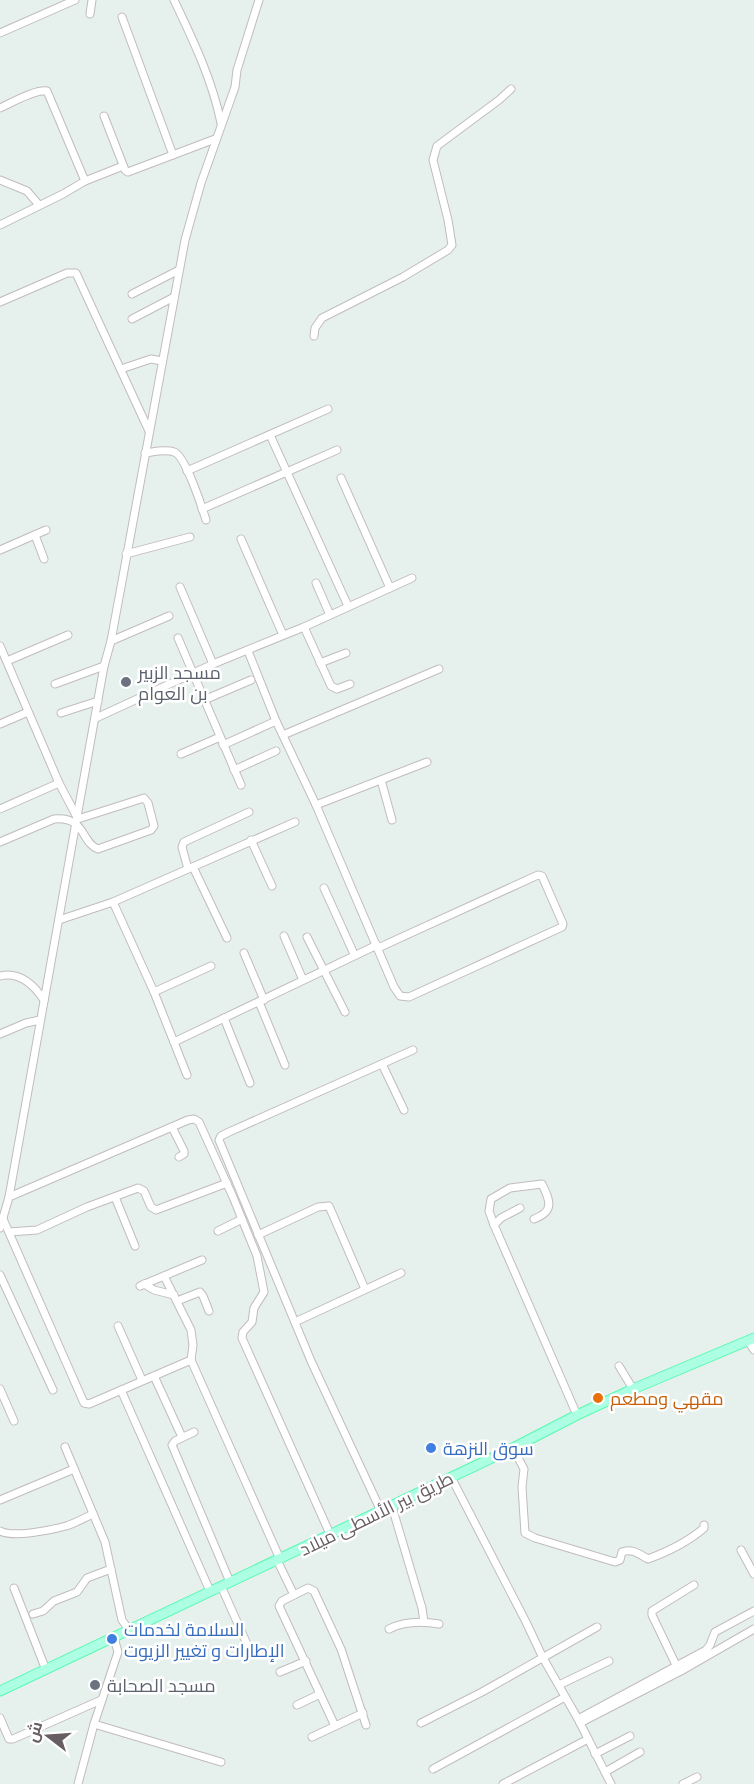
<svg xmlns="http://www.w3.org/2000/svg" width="754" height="1784" viewBox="0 0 754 1784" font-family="'Golos Text',Cairo,sans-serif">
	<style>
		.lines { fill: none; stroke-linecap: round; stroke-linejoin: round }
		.minor-casing { stroke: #c2bbbf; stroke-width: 9 }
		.major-casing { stroke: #57f9b1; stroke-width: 11 }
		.minor { stroke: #fff; stroke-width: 7 }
		.major { stroke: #adffe4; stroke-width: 9 }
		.worship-dot { fill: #6b7280; stroke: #fff; stroke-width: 2 }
		.food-dot { fill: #e8710a; stroke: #fff; stroke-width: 2 }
		.shop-dot { fill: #3f7fe0; stroke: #fff; stroke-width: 2 }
		.labels { text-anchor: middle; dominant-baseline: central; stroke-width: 5; stroke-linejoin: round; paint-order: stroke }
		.worship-label { font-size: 18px; fill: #5b616d; stroke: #fff; text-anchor: start }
		.food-label { font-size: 18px; fill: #c56008; stroke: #fff; text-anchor: start }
		.shop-label { font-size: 18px; fill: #366cbe; stroke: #fff; text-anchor: start }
		.street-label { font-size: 18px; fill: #675e64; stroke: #fff }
	</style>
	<rect width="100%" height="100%" fill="#e6f1ed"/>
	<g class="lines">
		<defs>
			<g id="minor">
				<path d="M174 0C193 40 212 79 221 123"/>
				<path d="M90 14 92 0"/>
				<path d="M122 17 173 155"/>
				<path d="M0 33 75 0"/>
				<path d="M0 108C11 103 36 89 47 91L85 181"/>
				<path d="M104 116 125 170 128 172 215 139"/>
				<path d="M0 180 27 191 39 205"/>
				<path d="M0 225 63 194 85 181 123 166"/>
				<path d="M132 294 179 270"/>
				<path d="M0 302 67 273H76L149 431"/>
				<path d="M132 319 174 297"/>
				<path d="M314 336 315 328 322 318 403 277 448 250 452 245 448 220 433 160 437 146 499 100 511 89"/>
				<path d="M121 369 151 359 162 361"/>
				<path d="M270 435 348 606"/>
				<path d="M145 453C153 452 166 449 174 452 185 455 202 507 206 520"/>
				<path d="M187 471 328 409"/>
				<path d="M341 478 390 588"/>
				<path d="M202 509 337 450"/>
				<path d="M35 535 44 559"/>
				<path d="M241 539 283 635"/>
				<path d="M0 550 46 530"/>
				<path d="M126 554 190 537"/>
				<path d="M316 583 330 615"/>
				<path d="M180 587 213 664"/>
				<path d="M304 627 331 686 337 689 350 684"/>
				<path d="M178 638 241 785"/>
				<path d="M111 641 169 616"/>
				<path d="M0 646 59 783 78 819 144 798 148 803 154 826 151 830 98 849C81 843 86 816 54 819L0 842"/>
				<path d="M248 651 276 721 316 805 394 987 400 996 409 997 562 927 563 924 542 876 538 875 378 948"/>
				<path d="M7 661 68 635"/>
				<path d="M320 663 346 653"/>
				<path d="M55 684 104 666"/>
				<path d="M204 700 251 680"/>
				<path d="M61 713 98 701"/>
				<path d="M96 718 213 664 304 627 412 578"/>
				<path d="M0 724 28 712"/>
				<path d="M283 735 439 669"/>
				<path d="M223 745 276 721"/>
				<path d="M181 754 220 737"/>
				<path d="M234 770 276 751"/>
				<path d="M381 780 392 820"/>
				<path d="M316 805 427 762"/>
				<path d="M0 809 59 783"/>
				<path d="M251 840 272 886"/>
				<path d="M193 867 227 938"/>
				<path d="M188 869 182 847 184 842 249 812"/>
				<path d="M324 888 354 954"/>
				<path d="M113 902 154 992 187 1075"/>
				<path d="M59 920 113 902 295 822"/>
				<path d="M284 936 303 980"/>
				<path d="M307 937 345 1012"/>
				<path d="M244 953 264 1000"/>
				<path d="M0 976C20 971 34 985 44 1000"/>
				<path d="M154 992 211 966"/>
				<path d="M259 1002 285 1065"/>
				<path d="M224 1018 250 1083"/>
				<path d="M0 1034 26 1023 40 1020"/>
				<path d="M174 1042 377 945"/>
				<path d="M382 1064 404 1110"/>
				<path d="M172 1127 184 1151V1154L179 1157"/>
				<path d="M9 1197 188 1120 194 1119 199 1122 233 1197 257 1256 264 1292 254 1308 252 1322 243 1332 242 1338 330 1534"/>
				<path d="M115 1197 135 1246"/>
				<path d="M3 1219 84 1403 89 1404 191 1360 280 1559"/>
				<path d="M534 1219C555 1211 550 1201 542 1184L510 1188 491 1199 489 1211 494 1225 577 1415"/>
				<path d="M494 1225 501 1218 520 1208"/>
				<path d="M0 1228 9 1197 104 666 111 641 185 240 201 183 235 87 237 70 259 0"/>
				<path d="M218 1231 242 1219"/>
				<path d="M9 1232 37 1230 87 1207 138 1188 144 1191 151 1207 156 1210 227 1183"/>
				<path d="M258 1235 318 1207 329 1206 365 1289"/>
				<path d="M0 1275 53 1390"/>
				<path d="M164 1276 191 1330 193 1345 191 1360"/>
				<path d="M144 1284 154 1290 174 1295"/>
				<path d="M140 1286 202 1260"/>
				<path d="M177 1301 200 1292 203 1296 209 1311"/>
				<path d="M295 1322 401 1273"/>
				<path d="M118 1326 142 1380"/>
				<path d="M748 1341 754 1350"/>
				<path d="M619 1366 633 1389"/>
				<path d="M154 1376 182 1437"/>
				<path d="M0 1389 14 1421"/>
				<path d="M121 1390 210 1591"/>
				<path d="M194 1432 175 1441 172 1445 230 1582"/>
				<path d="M65 1447 105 1542 122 1620 129 1630"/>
				<path d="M513 1448 524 1469 522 1487 525 1533 535 1538 615 1562 620 1560 622 1552C632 1548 639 1554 648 1559 667 1552 689 1541 704 1528V1525"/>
				<path d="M451 1477 526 1622 543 1658 578 1719 611 1784"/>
				<path d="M0 1500 74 1469"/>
				<path d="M394 1504 393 1510 422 1608 424 1622"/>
				<path d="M381 1511 311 1361 219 1140 221 1136 229 1132 413 1050"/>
				<path d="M0 1531C13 1538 52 1530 66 1526 76 1523 84 1518 93 1514"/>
				<path d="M741 1550 754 1574"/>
				<path d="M277 1560 294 1595"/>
				<path d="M221 1586 251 1653"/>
				<path d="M14 1588 46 1670"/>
				<path d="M33 1614 43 1611 54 1601 77 1592 87 1578 111 1569"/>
				<path d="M389 1629C405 1621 421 1621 439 1624"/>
				<path d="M676 1665 652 1615V1611L694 1585"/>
				<path d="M280 1672 306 1661"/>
				<path d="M559 1685 609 1661"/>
				<path d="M297 1705 320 1694"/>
				<path d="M0 1718 9 1739H13L101 1700"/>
				<path d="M578 1719 706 1650 710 1645 715 1632 754 1611"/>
				<path d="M421 1723 482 1692 597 1627"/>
				<path d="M580 1723 681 1671 754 1629"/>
				<path d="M94 1724 221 1762"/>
				<path d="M335 1726 279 1606 282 1601 308 1588 314 1591 341 1649 366 1725"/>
				<path d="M312 1737 363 1713"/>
				<path d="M595 1754 630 1736"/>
				<path d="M433 1769 565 1697"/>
				<path d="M605 1772 640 1752"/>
				<path d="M78 1784 94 1724 118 1652 114 1638"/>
				<path d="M503 1784 588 1739"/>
				<path d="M683 1784 697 1777"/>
			</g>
			<path id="major" d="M0 1691 513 1448 577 1415 633 1389 754 1338"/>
		</defs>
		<!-- minor casing -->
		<use href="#minor" class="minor-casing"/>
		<!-- major casing -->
		<use href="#major" class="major-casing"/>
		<!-- minor -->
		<use href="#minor" class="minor"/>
		<!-- major -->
		<use href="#major" class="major"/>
	</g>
	<!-- markers -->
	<g class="worship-dot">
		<circle cx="126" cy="682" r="6"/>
		<circle cx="95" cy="1685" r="6"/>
	</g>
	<circle class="food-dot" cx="598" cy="1398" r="6"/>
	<g class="shop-dot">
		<circle cx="431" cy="1448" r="6"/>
		<circle cx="112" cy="1639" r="6"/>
	</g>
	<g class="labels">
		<!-- worship labels -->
		<g class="worship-label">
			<text x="138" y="672">مسجد الزبير<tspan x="138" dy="21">بن العوام</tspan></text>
			<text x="107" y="1685">مسجد الصحابة</text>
		</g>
		<!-- food labels -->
		<g class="food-label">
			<text x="610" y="1398">مقهي ومطعم</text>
		</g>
		<!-- shop labels -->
		<g class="shop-label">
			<text x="443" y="1448">سوق النزهة</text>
			<text x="124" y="1629">السلامة لخدمات<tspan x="124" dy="21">الإطارات و تغيير الزيوت</tspan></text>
		</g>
		<!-- street labels -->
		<g class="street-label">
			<text transform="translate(376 1513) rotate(-26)">طريق بير الأسطى ميلاد</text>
		</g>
	</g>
	<!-- north arrow -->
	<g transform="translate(48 1736) rotate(287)" stroke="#ffffff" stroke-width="4.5" paint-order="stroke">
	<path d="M0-4.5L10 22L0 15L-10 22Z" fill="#675e64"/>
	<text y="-9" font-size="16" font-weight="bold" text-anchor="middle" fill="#675e64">ش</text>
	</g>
</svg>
